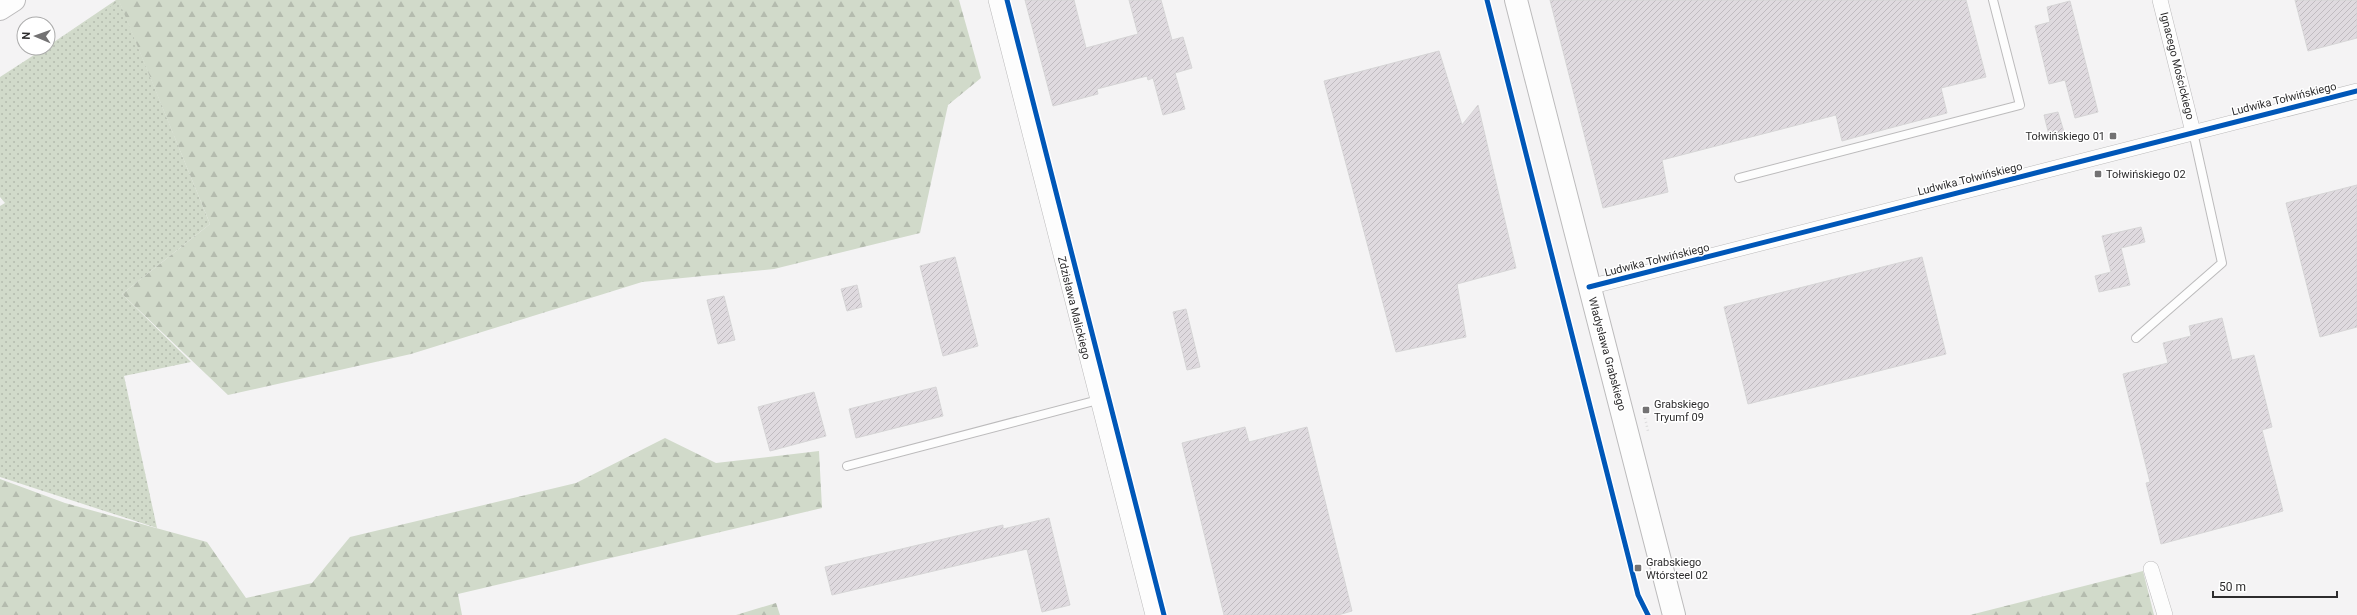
<svg xmlns="http://www.w3.org/2000/svg" width="2357" height="615" viewBox="0 0 2357 615" font-family="Roboto,sans-serif">
	<style>
		.grass { fill: url(#grass-dots) }
		.forest { fill: url(#forest-firs) }
		.building { fill: url(#building-hatch); stroke: #d6d5d6 }
		.lines { fill: none; stroke-linecap: round; stroke-linejoin: round }
		.lane-casing { stroke: #bcbbbc; stroke-width: 10 }
		.street-casing { stroke: #bcbbbc; stroke-width: 16 }
		.secondary-casing { stroke: #bcbbbc; stroke-width: 24 }
		.path { stroke: #dcdbdc; stroke-width: 2.5; stroke-dasharray: 1 3; stroke-linecap: butt }
		.lane { stroke: #fdfdfd; stroke-width: 8 }
		.street { stroke: #fdfdfd; stroke-width: 15 }
		.secondary { stroke: #fdfdfd; stroke-width: 22 }
		.cycleway-casing { stroke: #fff; stroke-width: 8 }
		.cycleway { stroke: #0057b8; stroke-width: 5 }
		.poi-dot { fill: #737273; stroke: #fff; stroke-width: 1.5 }
		.labels { text-anchor: middle; dominant-baseline: central; stroke-width: 3; stroke-linejoin: round; paint-order: stroke }
		.street-label { font-size: 11px; fill: #2d2c2d; stroke: #fff }
		.poi-label { font-size: 11px; fill: #2d2c2d; stroke: #fff; text-anchor: start }
	</style>
	<defs>
		<pattern id="grass-dots" width="8" height="8" patternUnits="userSpaceOnUse"><rect width="8" height="8" fill="#d1daca"/><path d="M2 2h.1M6 6h.1" fill="none" stroke="#b4bbae" stroke-width="1.8" stroke-linecap="round"/></pattern>
		<pattern id="forest-firs" width="22" height="20" patternUnits="userSpaceOnUse"><rect width="22" height="20" fill="#d1daca"/><path d="M5 1l3.5 6h-7zM16 11l3.5 6h-7z" fill="#b4bbae"/></pattern>
		<pattern id="building-hatch" width="6" height="6" patternUnits="userSpaceOnUse"><rect width="6" height="6" fill="#dfdadf"/><path d="M-1 1l2-2M0 6l6-6M5 7l2-2" fill="none" stroke="#c0bbc0"/></pattern>
	</defs>
	<rect width="100%" height="100%" fill="#f4f3f4"/>
	<!-- grass -->
	<path class="grass" d="M119 0 210 224 122 294 191 362 124 376 157 528 0 477V206L5 203 0 197V77Z"/>
	<!-- forest -->
	<g class="forest">
		<path d="M116 0H959L981 78 948 105 920 233 774 269 642 282 411 354 228 395 122 294 210 224 119 1 48 46Z"/>
		<path d="M665 438 716 463 819 451 822 508 458 594 462 615H0V479L65 503 207 542 246 598 312 583 350 537 576 483Z"/>
		<path d="M2143 571 2154 615H1970Z"/>
		<path d="M776 603 780 615H736Z"/>
	</g>
	<!-- building -->
	<g class="building">
		<path d="M1025 0H1074L1086 48 1138 34 1129 0H1161L1172 40 1183 37 1192 68 1175 73 1185 109 1163 115 1153 78 1148 80 1147 76 1097 89 1098 94 1053 106Z"/>
		<path d="M1550 0H1966L1986 77 1941 88 1947 113 1860 136 1842 141 1836 115 1662 160 1668 192 1603 208Z"/>
		<path d="M2295 0H2357V38L2308 51Z"/>
		<path d="M2070 1 2098 112 2075 118 2065 80 2049 84 2035 26 2050 22 2047 7Z"/>
		<path d="M1439 51 1462 125 1478 105 1516 268 1457 284 1466 337 1396 352 1324 81Z"/>
		<path d="M2058 112 2064 132 2049 135 2044 115Z"/>
		<path d="M2357 185V327L2320 337 2286 203Z"/>
		<path d="M2141 227 2145 242 2121 248 2130 285 2099 292 2095 276 2111 272 2102 236Z"/>
		<path d="M955 257 978 346 943 356 920 266Z"/>
		<path d="M1922 257 1946 354 1748 404 1724 307Z"/>
		<path d="M857 285 862 307 847 311 841 289Z"/>
		<path d="M724 296 735 340 718 344 707 300Z"/>
		<path d="M1186 309 1200 367 1187 370 1173 312Z"/>
		<path d="M2222 318 2232 360 2254 355 2272 427 2262 430 2283 511 2161 544 2146 483 2150 482 2123 374 2168 363 2163 343 2191 336 2189 326Z"/>
		<path d="M936 387 943 416 856 438 849 409Z"/>
		<path d="M814 392 826 436 770 451 758 407Z"/>
		<path d="M1245 427 1249 442 1307 427 1352 611 1338 615H1224L1182 443Z"/>
		<path d="M1049 518 1070 605 1042 612 1027 549 832 595 825 567 1003 525V529Z"/>
	</g>
	<g class="lines">
		<defs>
			<g id="lane">
				<path d="M1739 178 2020 105 1993 0"/>
				<path d="M2136 338 2222 263 2193 132"/>
				<path d="M847 466 1098 400"/>
			</g>
			<g id="street">
				<path d="M996 0 1153 615"/>
				<path d="M2160 0 2193 132"/>
				<path d="M1589 287 2357 91"/>
				<path d="M2151 569 2165 615"/>
			</g>
			<g id="secondary">
				<path d="M1516 0 1674 615"/>
				<path d="M0 9 14 0"/>
			</g>
		</defs>
		<!-- lane casing -->
		<use href="#lane" class="lane-casing"/>
		<!-- street casing -->
		<use href="#street" class="street-casing"/>
		<!-- secondary casing -->
		<use href="#secondary" class="secondary-casing"/>
		<!-- path -->
		<path class="path" d="M1645 418 1648 431"/>
		<!-- lane -->
		<use href="#lane" class="lane"/>
		<!-- street -->
		<use href="#street" class="street"/>
		<!-- secondary -->
		<use href="#secondary" class="secondary"/>
		<defs>
			<g id="cycleway">
				<path d="M1007 0 1164 615"/>
				<path d="M1487 0 1638 595 1648 615"/>
				<path d="M1589 287 2357 91"/>
			</g>
		</defs>
		<!-- cycleway casing -->
		<use href="#cycleway" class="cycleway-casing"/>
		<!-- cycleway -->
		<use href="#cycleway" class="cycleway"/>
	</g>
	<!-- markers -->
	<g class="poi-dot">
		<rect x="2109" y="132" width="8" height="8" rx="2"/>
		<rect x="2094" y="170" width="8" height="8" rx="2"/>
		<rect x="1642" y="406" width="8" height="8" rx="2"/>
		<rect x="1634" y="564" width="8" height="8" rx="2"/>
	</g>
	<g class="labels">
		<!-- street labels -->
		<g class="street-label">
			<text transform="translate(2177 66) rotate(76)">Ignacego Mościckiego</text>
			<text transform="translate(2284 99) rotate(-14)">Ludwika Tołwińskiego</text>
			<text transform="translate(1970 179) rotate(-14)">Ludwika Tołwińskiego</text>
			<text transform="translate(1657 260) rotate(-14)">Ludwika Tołwińskiego</text>
			<text transform="translate(1074 308) rotate(76)">Zdzisława Malickiego</text>
			<text transform="translate(1607 354) rotate(75)">Władysława Grabskiego</text>
		</g>
		<!-- poi labels -->
		<g class="poi-label">
			<text x="2105" y="136" text-anchor="end">Tołwińskiego 01</text>
			<text x="2106" y="174">Tołwińskiego 02</text>
			<text x="1654" y="404">Grabskiego<tspan x="1654" dy="13">Tryumf 09</tspan></text>
			<text x="1646" y="562">Grabskiego<tspan x="1646" dy="13">Wtórsteel 02</tspan></text>
		</g>
	</g>
	<!-- north arrow -->
	<g transform="translate(36 36) rotate(272)"><circle r="19" fill="#ffffff" stroke="#ababab"/>
	<path d="M0-3L7 15L0 10L-7 15Z" fill="#737273"/>
	<text y="-6" font-size="11" font-weight="bold" text-anchor="middle" fill="#2d2c2d">N</text>
	</g>
	<!-- scale -->
	<path d="M2213 591v6h124v-6" fill="none" stroke="#2d2c2d" stroke-width="2"/>
	<text x="2219" y="591" font-size="12" fill="#2d2c2d" stroke="#ffffff" stroke-width="3" paint-order="stroke">50 m</text>
</svg>
